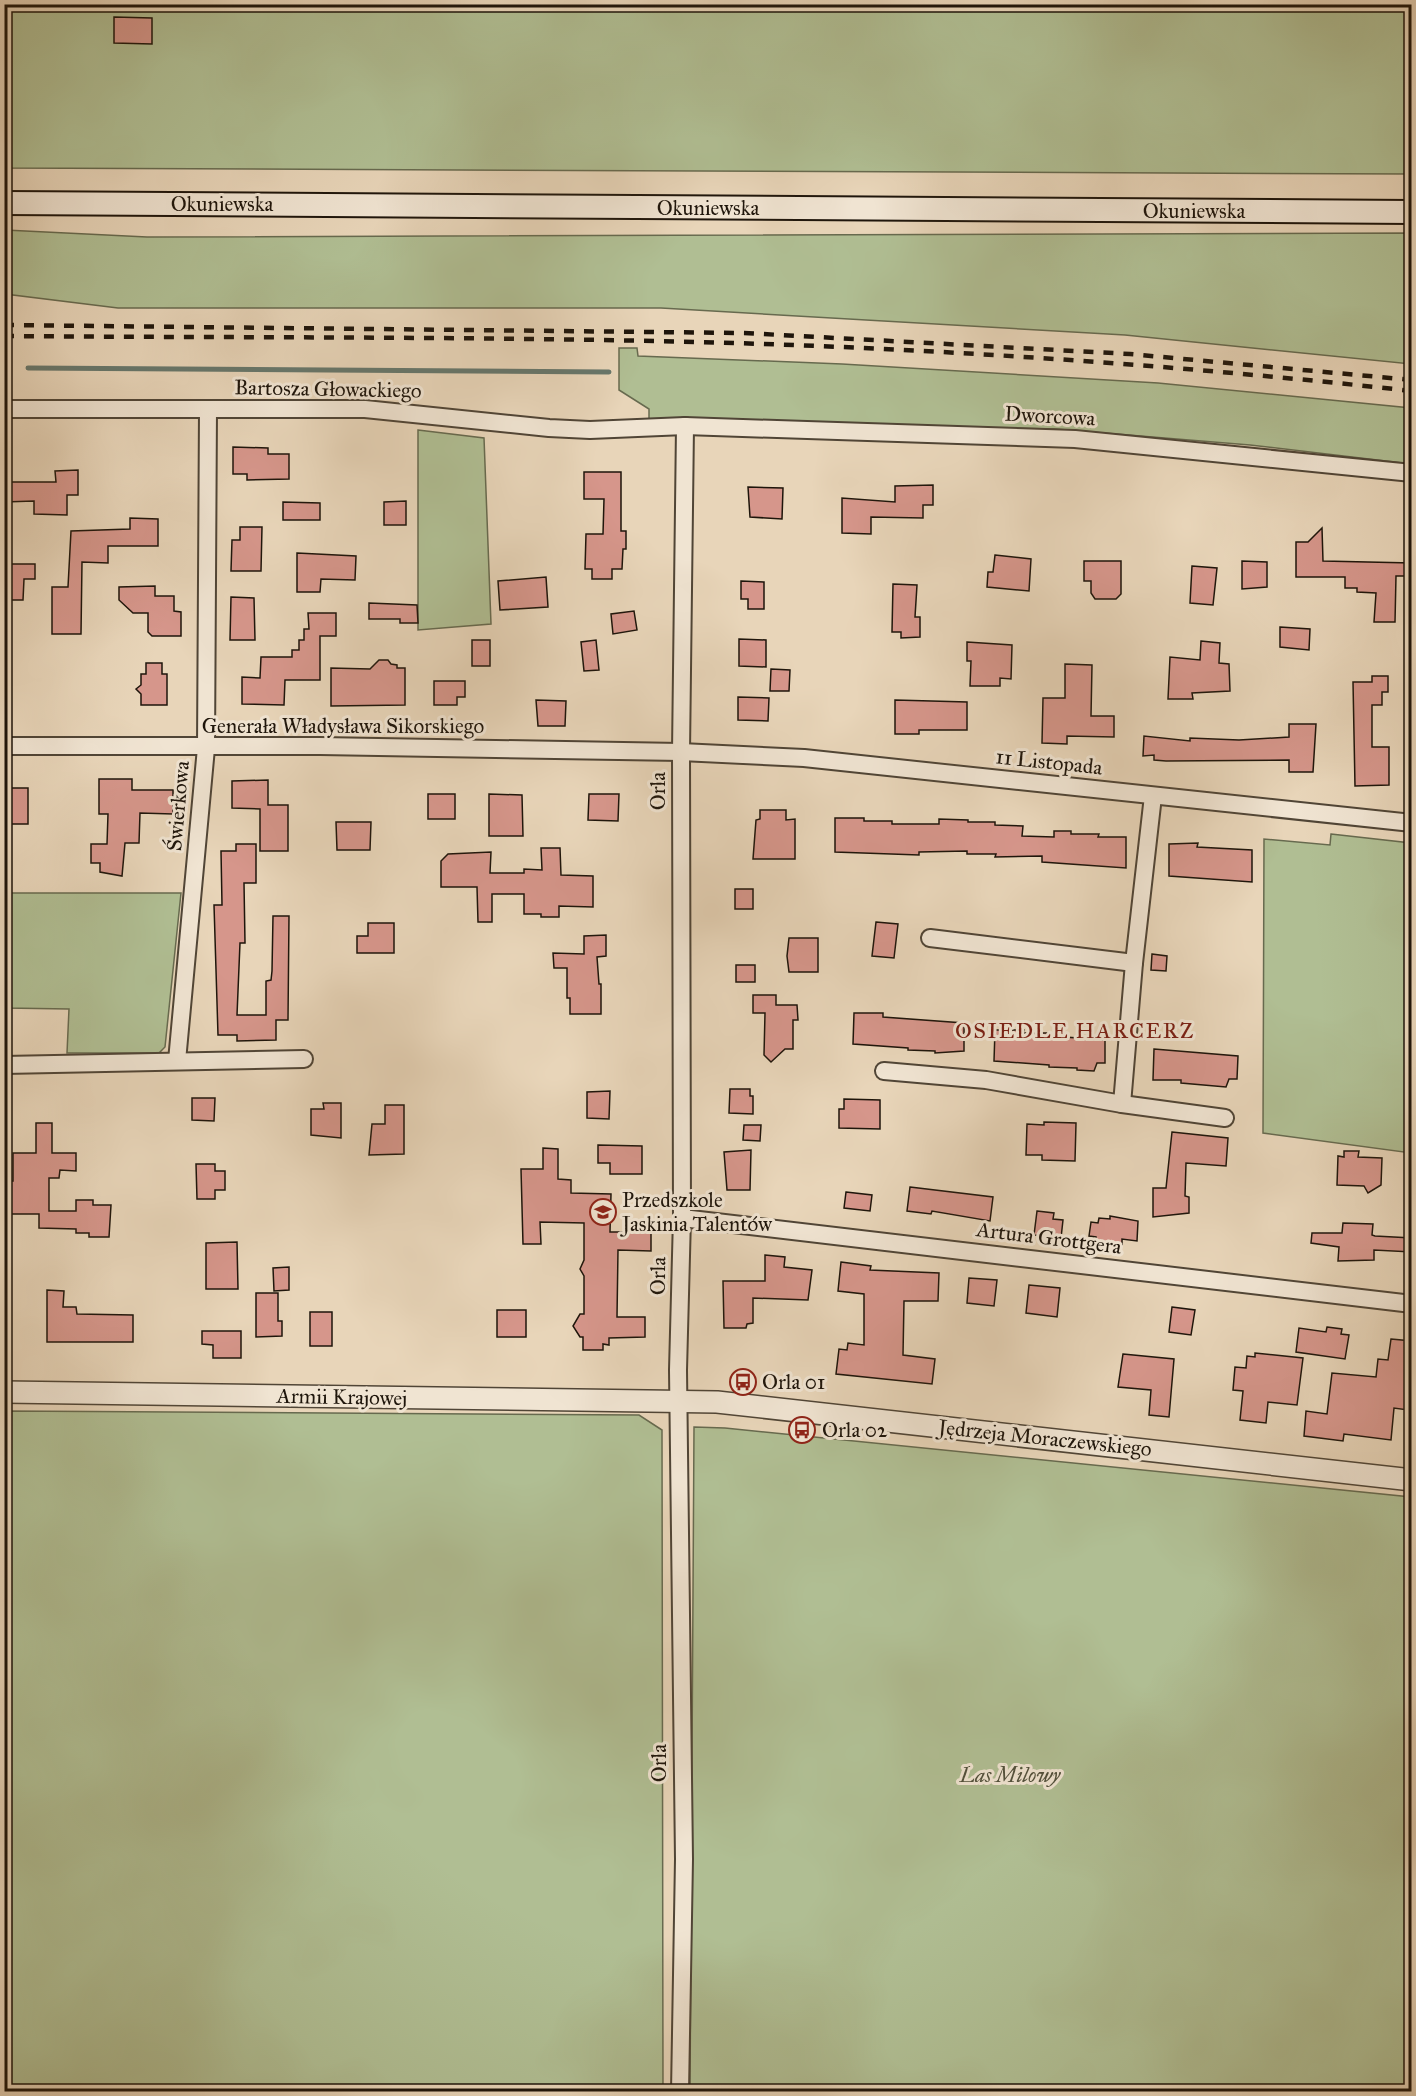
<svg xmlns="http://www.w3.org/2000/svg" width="1416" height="2096" viewBox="0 0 1416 2096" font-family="'IM FELL Great Primer',serif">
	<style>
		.green { fill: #b0be93; stroke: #676a4f; stroke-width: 1.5 }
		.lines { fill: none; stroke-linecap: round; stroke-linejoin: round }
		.stream { stroke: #67776c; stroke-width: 5 }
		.building { fill: #d6968b; stroke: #1e150b; stroke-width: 1.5 }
		.minor-casing { stroke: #504536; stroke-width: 20 }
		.tertiary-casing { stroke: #504536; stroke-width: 24 }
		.secondary-casing { stroke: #1e150b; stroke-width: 26 }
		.minor { stroke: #f0e4d2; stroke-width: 16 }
		.tertiary { stroke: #f0e4d2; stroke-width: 21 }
		.secondary { stroke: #f0e4d2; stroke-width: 22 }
		.rail { stroke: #1e150b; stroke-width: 4.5; stroke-dasharray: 10 10; stroke-linecap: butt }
		.labels { text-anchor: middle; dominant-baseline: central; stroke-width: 6; stroke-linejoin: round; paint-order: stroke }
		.street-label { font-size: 21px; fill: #1e150b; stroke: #f0e4d2 }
		.poi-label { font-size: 21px; fill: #1e150b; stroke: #f0e4d2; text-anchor: start }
		.park-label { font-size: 21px; font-style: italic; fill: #51503b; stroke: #f0e4d2 }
		.neighbourhood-label { font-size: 22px; letter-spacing: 1.5px; fill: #7a1f14; stroke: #f0e4d2 }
	</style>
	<rect width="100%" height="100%" fill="#e8d5b9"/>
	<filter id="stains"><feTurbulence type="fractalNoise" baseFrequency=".00333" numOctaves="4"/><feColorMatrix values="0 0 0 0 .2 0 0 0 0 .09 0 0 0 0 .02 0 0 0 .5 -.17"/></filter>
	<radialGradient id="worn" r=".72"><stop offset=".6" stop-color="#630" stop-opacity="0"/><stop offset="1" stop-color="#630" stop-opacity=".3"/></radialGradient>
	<!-- green -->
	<g class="green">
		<path d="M5 5H1411V174L5 168Z"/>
		<path d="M5 230 147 237 1411 233V364L1125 335 661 308H118L5 294Z"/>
		<path d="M619 348H637L638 356 842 364 1158 383 1411 408V464L1250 445 1055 429 649 420V409L619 390Z"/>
		<path d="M418 430 484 438 491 624 418 630Z"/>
		<path d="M1331 834 1411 843V1153L1263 1133 1264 839 1330 845Z"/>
		<path d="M5 893H181L165 1047 159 1053H67L69 1009 5 1008Z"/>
		<path d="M5 1411 639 1415 662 1430 663 2091H5Z"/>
		<path d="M694 1427 725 1428 1411 1497V2091L690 2092Z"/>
	</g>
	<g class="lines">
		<!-- stream -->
		<path class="stream" d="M28 368 609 372"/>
	</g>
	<!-- building -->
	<g class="building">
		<path d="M114 17 152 18V44L114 43Z"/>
		<path d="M233 447 268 448V454H289V479L247 480V474H233Z"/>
		<path d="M78 470V495H67V515L34 514V501L4 502V482H56L55 471Z"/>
		<path d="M584 472H621V531H626V549H623L622 569H612V579H592V569H585L586 534H603L604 499H584Z"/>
		<path d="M933 485V505H923V518L871 517V534L842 533V498L895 502V486Z"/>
		<path d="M748 487 783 488 782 519 750 517Z"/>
		<path d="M406 501V525H384V502Z"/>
		<path d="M283 502 320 503V520H283Z"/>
		<path d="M130 518 158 519V546H108V563L82 562 81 634H52V587H68L71 531 130 529Z"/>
		<path d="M240 527H262L261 571H231L232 540H240Z"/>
		<path d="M1322 528 1323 561 1412 563V576H1396L1395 622H1374L1376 593 1357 592V588H1345V577H1296V542H1308Z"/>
		<path d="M297 553 356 556 355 580 321 579 320 592H297Z"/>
		<path d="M995 555 1031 559 1029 591 987 587 988 572H993Z"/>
		<path d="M1084 561H1121V594L1116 599H1095L1091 593V581H1084Z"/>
		<path d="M1242 561 1267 562V587L1242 589Z"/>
		<path d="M4 564H35V579H24L23 600H4Z"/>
		<path d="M1192 566 1217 568 1213 605 1190 603Z"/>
		<path d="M546 577 548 607 500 610 498 581Z"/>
		<path d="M741 581 764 582V609H748V599H741Z"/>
		<path d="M893 584 917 585 915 617H920V637L901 638V632H892Z"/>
		<path d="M155 586V596H174V611L181 612V636H152L148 632V613H133L119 600V587Z"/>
		<path d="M231 597 254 598 255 640H230Z"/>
		<path d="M369 603 417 605 418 623H400V619H369Z"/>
		<path d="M634 611 637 630 613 634 611 614Z"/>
		<path d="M308 613H336V636H320V680H285L284 705 242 704V677L260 678 261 657H292V650H299V640H304V629H309Z"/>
		<path d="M1280 627 1310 629 1309 650 1280 647Z"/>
		<path d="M739 639 766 640V667L739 666Z"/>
		<rect x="472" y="640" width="18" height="26"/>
		<path d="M596 640 599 670 584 671 581 642Z"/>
		<path d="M1201 641 1220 643 1219 663 1229 664 1230 691 1192 693 1193 699H1168L1170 657 1200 660Z"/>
		<path d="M967 642 1012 645 1011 679 1000 678V686H970L971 661H967Z"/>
		<path d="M379 660H388L391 664 397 665V668H405V705L331 706V668L370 669Z"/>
		<path d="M146 663H162V674H167V705H141V694L136 689 141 685V674H146Z"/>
		<path d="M1065 664 1092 665 1091 716H1114V737L1067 736V744L1042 743 1043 698H1065Z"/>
		<path d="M771 669 790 670 789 691H770Z"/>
		<path d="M1372 676H1388V692H1382V705H1372V747H1389V785L1355 786 1353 682H1372Z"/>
		<path d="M434 681H465V697H457V705H434Z"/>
		<path d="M738 697 769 698 768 721 738 720Z"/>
		<path d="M536 700 566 701 565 726H538Z"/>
		<path d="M895 700 967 702V730H919V734H895Z"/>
		<path d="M1289 724H1316L1313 772H1289V760L1166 761 1154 760V755L1143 756 1144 736 1190 741V738L1239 740 1289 737Z"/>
		<path d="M99 779H132V790H173V814L140 813 139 843H125L122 876 100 872V863H91V844H107L108 814H99Z"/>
		<path d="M268 780V805H288V851H260V809L232 808V781Z"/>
		<path d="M4 788H28V824H10L11 816H4Z"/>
		<rect x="428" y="794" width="27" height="25"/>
		<path d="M489 794 522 795 523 836H489Z"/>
		<path d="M589 794H619L618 821 588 820Z"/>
		<path d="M760 810H786V820L795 819V859H753L756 820 760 819Z"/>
		<path d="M835 818H864V821H892V824H939V819L968 820V822H995V825L1023 826 1022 836 1054 837V831H1071V834H1099L1098 837H1126V868L1042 862V856L995 857 996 854H967V851L919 852V855L835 852Z"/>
		<path d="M336 822H371L370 850H337Z"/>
		<path d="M1198 843 1197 847 1252 850V882L1169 876V844Z"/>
		<path d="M236 844H256V883H244L245 943H240L237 1015H266V981L271 980 272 971 273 916H289L288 1020H276V1040L237 1041V1035H218L214 905H222L221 851H236Z"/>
		<path d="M541 848H560L561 875 593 876V907L559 906V917H541V914H524V894H492V922H478L477 887H441V861L448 854 491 852 490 873H524V869L542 870Z"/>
		<rect x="735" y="889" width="18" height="20"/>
		<path d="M876 922 898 924 894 958 872 956Z"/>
		<path d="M368 923H394V953H357V936H368Z"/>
		<path d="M606 935V956L597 957 599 984H601V1014H570V998H567V968H554L553 953 584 954V936Z"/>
		<path d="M789 938H818V972H789L787 956Z"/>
		<path d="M1152 954 1167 956 1166 971 1151 970Z"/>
		<rect x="736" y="965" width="19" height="17"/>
		<path d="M753 995H776V1005H797L798 1020H793V1049H785L771 1062 764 1055 765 1013H753Z"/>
		<path d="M854 1013H883V1017L964 1023V1051L935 1053V1051L908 1050V1048L853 1044Z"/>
		<path d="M995 1030H1024L1023 1033H1051V1036L1105 1040V1063H1097L1094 1071 1077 1070V1068L1049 1067V1065L994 1061Z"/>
		<path d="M1154 1049 1238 1056 1237 1079H1229L1226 1087 1181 1083V1080H1153Z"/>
		<path d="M730 1089H750V1096H753V1114L729 1113Z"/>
		<path d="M610 1091 609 1119 587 1118V1092Z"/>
		<path d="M192 1098H215L214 1121 192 1120Z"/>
		<path d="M844 1099 880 1100V1129L839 1128V1109H844Z"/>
		<path d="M323 1103H341V1138L311 1135V1109H324Z"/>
		<path d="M385 1105H404V1154L369 1155 372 1124H385Z"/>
		<path d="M1044 1122 1076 1123 1075 1161 1042 1160V1155H1026L1027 1124 1044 1125Z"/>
		<path d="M36 1123H52V1153H76V1171L60 1170 59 1178H49V1211H76V1200H93V1205H111L109 1237H89V1233H76V1229L39 1228V1214H4V1181H13V1153H36Z"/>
		<path d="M744 1125H761L760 1141 743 1140Z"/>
		<path d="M1172 1132 1228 1138 1226 1166 1186 1163 1185 1196 1189 1197V1213L1153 1217V1188H1166Z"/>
		<path d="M598 1145 642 1146V1174H610V1163H598Z"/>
		<path d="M543 1148 558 1149V1179L571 1180V1193L611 1194 610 1232H651V1251L618 1250 617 1317H645V1337L609 1338V1345L603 1344V1350H583V1337H580L573 1326 580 1314H584V1276L580 1269 584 1260V1223L540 1222 541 1244H523L521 1169H543Z"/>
		<path d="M751 1150 750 1190H727L724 1152Z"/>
		<path d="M1344 1151H1359L1358 1157 1382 1158 1381 1185 1368 1193 1364 1186 1337 1185 1338 1156 1344 1157Z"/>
		<path d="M196 1164H215V1171H225V1190H215V1199H197Z"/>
		<path d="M910 1187 993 1197 990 1221 932 1211 931 1214 907 1211Z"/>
		<path d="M846 1192 872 1195 870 1211 844 1208Z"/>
		<path d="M1037 1211 1054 1213 1053 1219 1063 1220 1061 1238 1034 1235Z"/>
		<path d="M1110 1216 1138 1221 1137 1241 1122 1239V1245L1096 1242V1237L1089 1236 1091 1222 1098 1223 1099 1218 1110 1219Z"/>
		<path d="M1343 1223 1373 1224 1372 1235 1375 1236 1412 1238V1252L1374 1250V1260L1338 1261 1339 1247 1311 1243 1312 1233H1342Z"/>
		<path d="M237 1242 238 1289H206V1243Z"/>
		<path d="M765 1255 785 1257 784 1267 812 1270 808 1300 753 1298V1323L747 1324 746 1328H724L723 1281H765Z"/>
		<path d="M841 1262 871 1266 870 1270 939 1273 938 1301H904L903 1355 935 1359 932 1384 836 1374 839 1349 847 1350 848 1343 864 1345V1294L838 1291Z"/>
		<path d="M289 1267V1290L274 1291 273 1268Z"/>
		<path d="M969 1278 997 1280 994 1306 967 1303Z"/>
		<path d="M1029 1285 1060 1288 1057 1317 1026 1313Z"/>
		<path d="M47 1290 64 1291 63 1307H76L77 1314 133 1315V1342H47Z"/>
		<path d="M256 1293H278V1321H282V1336L256 1337Z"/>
		<path d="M1172 1307 1195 1310 1191 1335 1169 1332Z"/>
		<rect x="497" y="1310" width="29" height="27"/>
		<rect x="310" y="1312" width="22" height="34"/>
		<path d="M1327 1327 1342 1329 1341 1334 1349 1335 1345 1359 1296 1352 1299 1328 1326 1332Z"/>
		<path d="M202 1331H241V1358H213V1345L202 1344Z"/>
		<path d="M1391 1339 1412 1341V1397H1409L1408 1410 1394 1408 1391 1440 1344 1434 1343 1441 1304 1436 1306 1411 1327 1414 1332 1373 1376 1377 1378 1359 1388 1360Z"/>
		<path d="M1255 1353 1303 1358 1297 1405 1268 1402 1266 1423 1240 1420 1243 1391 1233 1390 1235 1367 1246 1368 1247 1356 1255 1357Z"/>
		<path d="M1123 1354 1174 1359 1169 1417 1149 1415 1151 1390 1118 1387Z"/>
	</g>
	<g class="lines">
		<defs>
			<g id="minor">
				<path d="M4 409H365L549 428 590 430 685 426 1075 439 1412 473"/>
				<path d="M4 746H320L681 752 804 758 1412 823"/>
				<path d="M930 938 1134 963"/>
				<path d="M177 1061 206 748 208 410"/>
				<path d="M4 1065 304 1059"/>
				<path d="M884 1071 986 1080 1122 1104 1225 1118"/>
				<path d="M1122 1104 1134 963 1153 796"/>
				<path d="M682 1218 1412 1304"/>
				<path d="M680 2092 684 1859 678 1370 682 1218 681 752 685 426"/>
			</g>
			<path id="tertiary" d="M4 1392 717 1402 1412 1480"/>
			<path id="secondary" d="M4 203 1412 212"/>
		</defs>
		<!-- minor casing -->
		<use href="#minor" class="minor-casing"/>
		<!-- tertiary casing -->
		<use href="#tertiary" class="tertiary-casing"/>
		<!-- secondary casing -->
		<use href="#secondary" class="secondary-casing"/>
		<!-- minor -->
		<use href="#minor" class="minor"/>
		<!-- tertiary -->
		<use href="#tertiary" class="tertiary"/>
		<!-- secondary -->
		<use href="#secondary" class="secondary"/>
		<!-- rail -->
		<g class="rail">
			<path d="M4 325 744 333 1130 354 1412 380"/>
			<path d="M4 336C247 338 491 336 734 343 960 350 1186 366 1412 391"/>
		</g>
	</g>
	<!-- icons -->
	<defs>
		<symbol id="school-ring" viewBox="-11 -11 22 22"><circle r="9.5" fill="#f0e4d2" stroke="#8f2418" stroke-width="1.5"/><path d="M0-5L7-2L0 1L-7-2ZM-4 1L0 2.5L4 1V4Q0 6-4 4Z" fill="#8f2418"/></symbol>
		<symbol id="bus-ring" viewBox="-11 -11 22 22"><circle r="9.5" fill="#f0e4d2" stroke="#8f2418" stroke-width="1.5"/><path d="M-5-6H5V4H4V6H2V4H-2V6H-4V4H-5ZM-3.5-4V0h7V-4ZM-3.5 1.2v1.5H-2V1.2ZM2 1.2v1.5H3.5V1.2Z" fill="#8f2418"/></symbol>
	</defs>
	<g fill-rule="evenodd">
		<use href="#school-ring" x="588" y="1197" width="30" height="30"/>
		<use href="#bus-ring" x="728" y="1367" width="30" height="30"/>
		<use href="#bus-ring" x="787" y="1415" width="30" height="30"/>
	</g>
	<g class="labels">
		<!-- street labels -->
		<g class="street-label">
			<text x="222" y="204">Okuniewska</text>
			<text x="708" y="208">Okuniewska</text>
			<text x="1194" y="211">Okuniewska</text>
			<text transform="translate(328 389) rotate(1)">Bartosza Głowackiego</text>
			<text transform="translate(1050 416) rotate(3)">Dworcowa</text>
			<text x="343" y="726">Generała Władysława Sikorskiego</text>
			<text transform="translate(1049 762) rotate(6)">11 Listopada</text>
			<text transform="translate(658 791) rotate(-90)">Orla</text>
			<text transform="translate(178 806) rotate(-85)">Świerkowa</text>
			<text transform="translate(1049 1238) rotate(7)">Artura Grottgera</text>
			<text transform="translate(658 1276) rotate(-89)">Orla</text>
			<text transform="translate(342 1397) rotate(1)">Armii Krajowej</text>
			<text transform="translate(1045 1438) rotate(6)">Jędrzeja Moraczewskiego</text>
			<text transform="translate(659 1763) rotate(-90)">Orla</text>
		</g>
		<!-- poi labels -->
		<g class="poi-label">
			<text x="622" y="1200">Przedszkole<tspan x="622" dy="24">Jaskinia Talentów</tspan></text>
			<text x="762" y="1382">Orla 01</text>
			<text x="822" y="1430">Orla 02</text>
		</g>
		<!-- park labels -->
		<g class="park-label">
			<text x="1010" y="1775">Las Milowy</text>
		</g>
		<!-- neighbourhood labels -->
		<g class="neighbourhood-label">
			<text x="1075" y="1030">OSIEDLE HARCERZ</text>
		</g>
	</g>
	<!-- margin -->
	<rect width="1416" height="2096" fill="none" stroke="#e8d5b9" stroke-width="24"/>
	<rect x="6" y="6" width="1404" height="2084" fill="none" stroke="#1e150b" stroke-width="3"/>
	<rect x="12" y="12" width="1392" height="2072" fill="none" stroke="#1e150b" stroke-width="1.5"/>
	<rect width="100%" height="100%" filter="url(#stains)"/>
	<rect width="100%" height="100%" fill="url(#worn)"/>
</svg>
